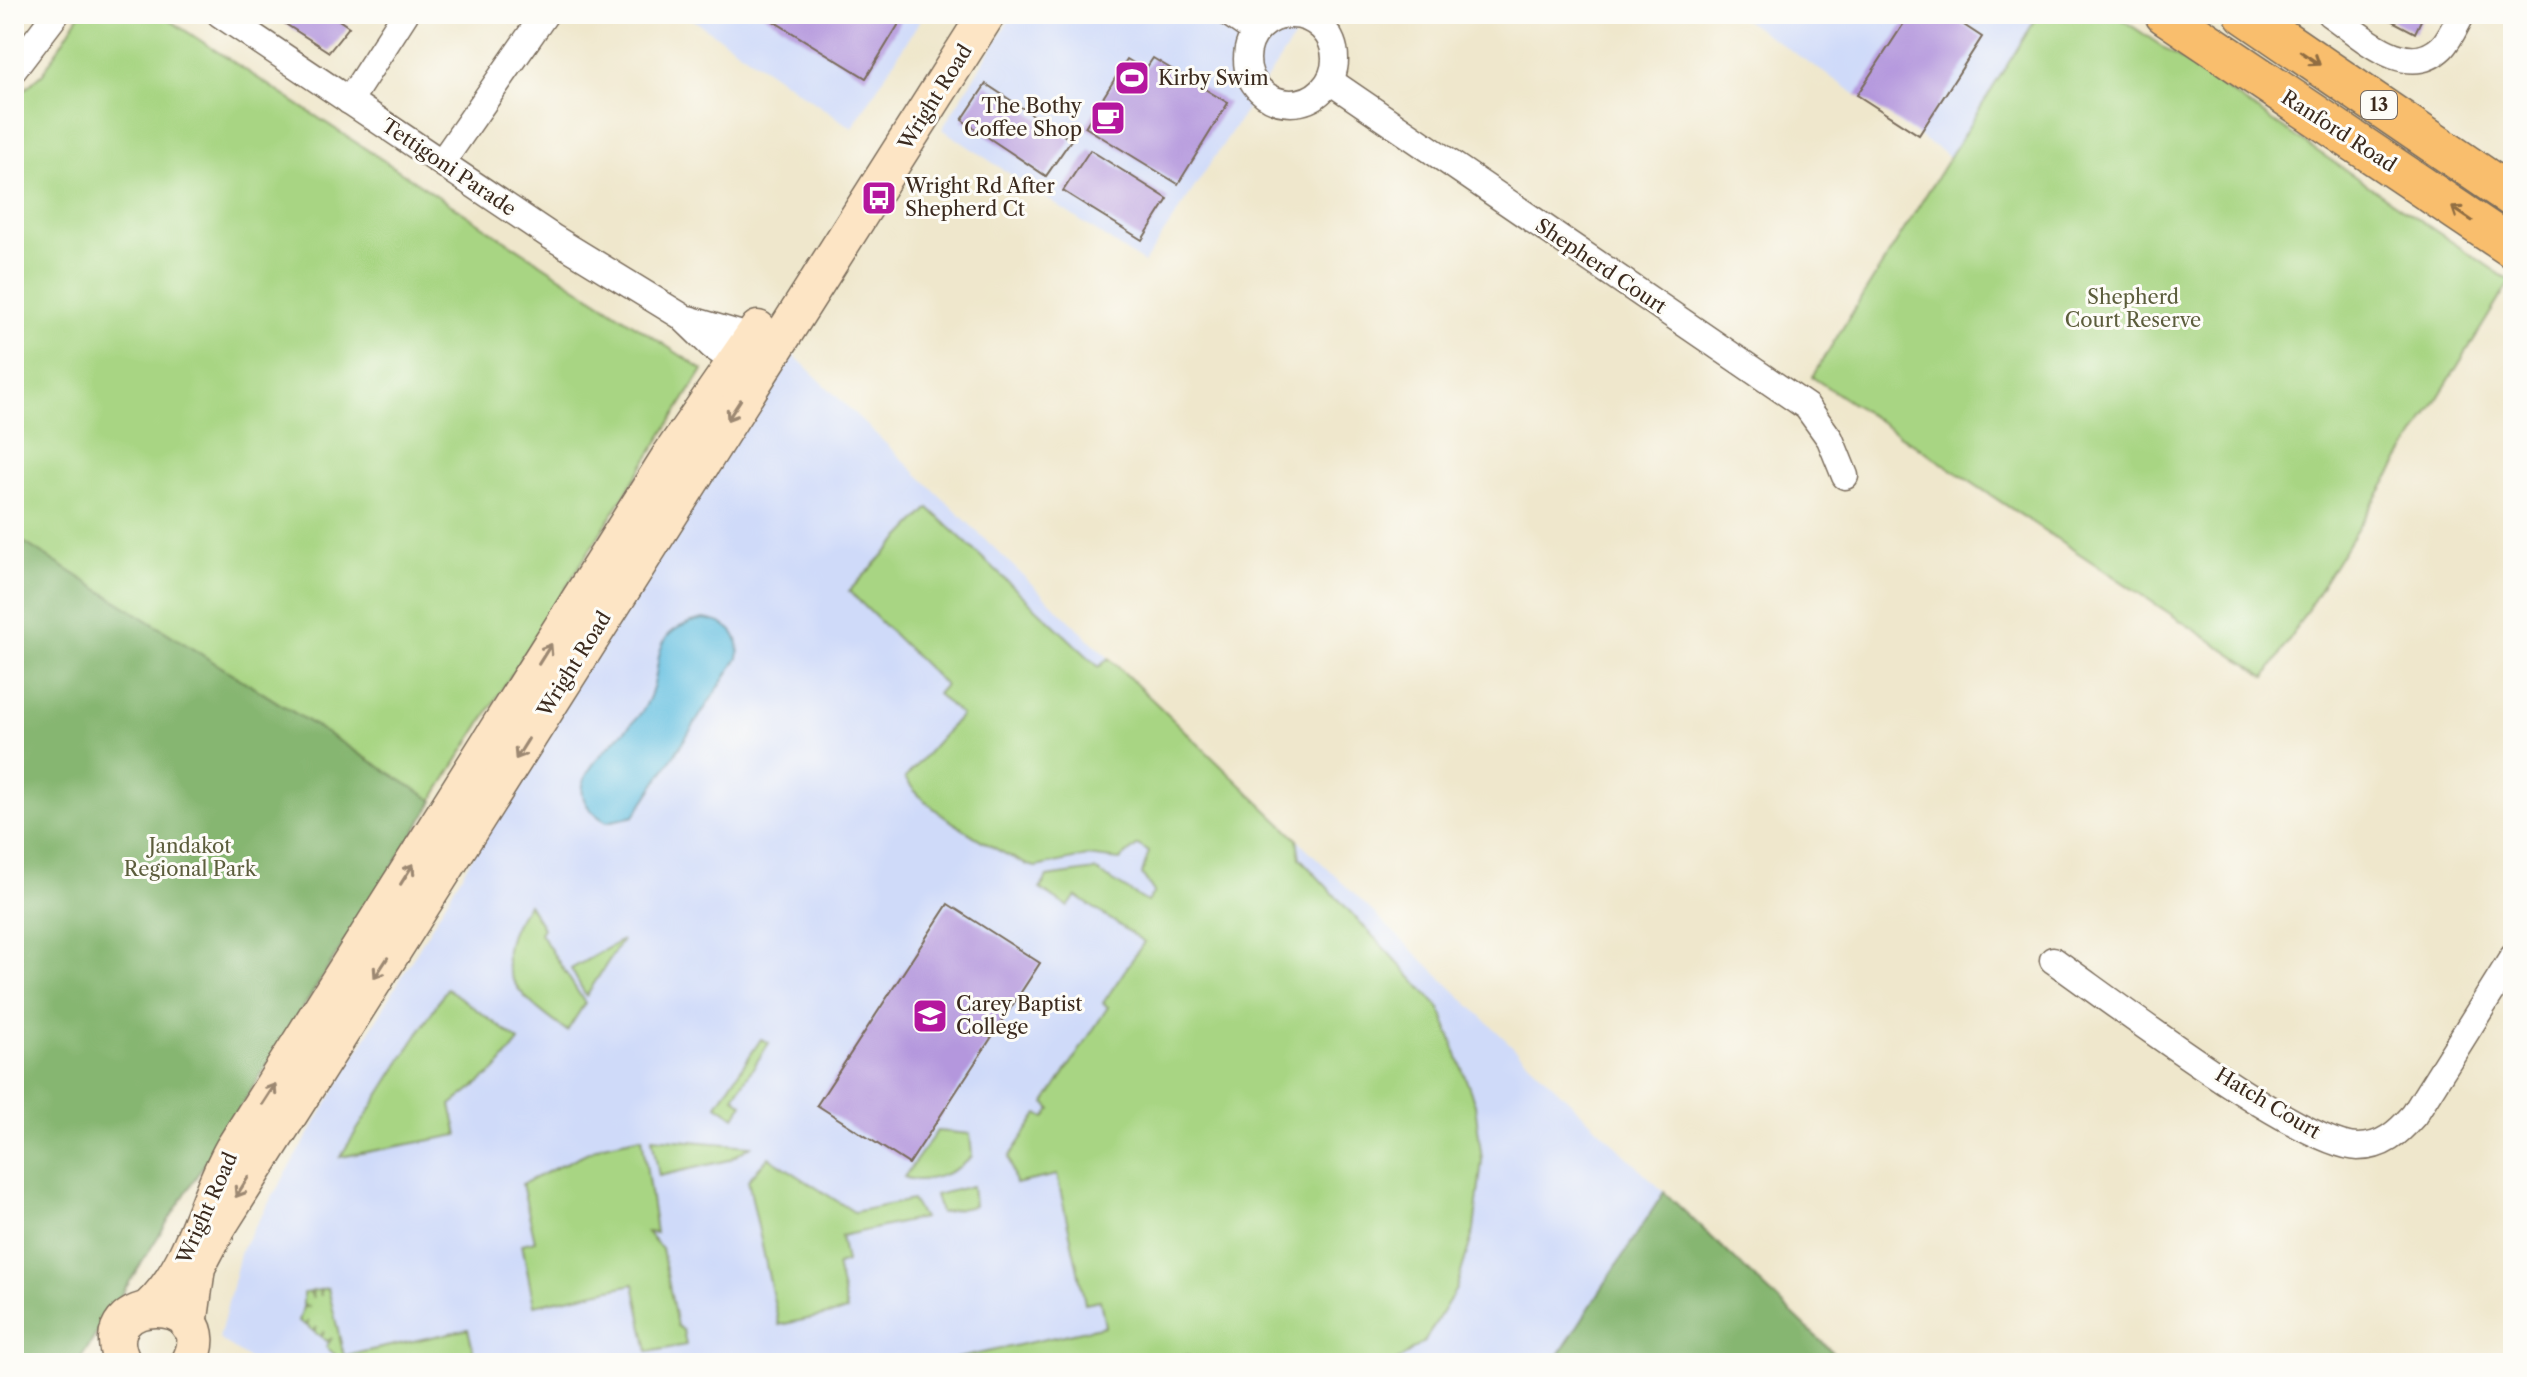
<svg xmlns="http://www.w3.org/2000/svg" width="2527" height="1377" viewBox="0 0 2527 1377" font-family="'Libre Caslon Text',serif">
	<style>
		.built { fill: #cfdaf9 }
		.green { fill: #a8d583; stroke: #728050; stroke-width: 2 }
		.forest { fill: #86b671; stroke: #607048; stroke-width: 2 }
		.water { fill: #63bfe1; stroke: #4f7480; stroke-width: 2 }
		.building { fill: #b497dd }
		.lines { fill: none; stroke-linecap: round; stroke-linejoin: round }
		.street-casing { stroke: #7a6c5b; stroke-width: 29 }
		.secondary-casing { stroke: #7a6c5b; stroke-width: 39 }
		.primary-casing { stroke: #7a6c5b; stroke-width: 43 }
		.street { stroke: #fff; stroke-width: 26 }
		.secondary { stroke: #fde5c5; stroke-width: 36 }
		.primary { stroke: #f9be6d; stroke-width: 40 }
		.oneway { stroke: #906d42 }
		.oneway2 { stroke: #9c8872 }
		.labels { text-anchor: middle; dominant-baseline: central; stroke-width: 6; stroke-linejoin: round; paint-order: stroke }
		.shield { fill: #fdfcf7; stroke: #75695f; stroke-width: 2 }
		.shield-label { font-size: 18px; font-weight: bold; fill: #3b2a1e }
		.poi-label { font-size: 20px; fill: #3b2a1e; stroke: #fdfcf7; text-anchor: start }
		.street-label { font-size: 20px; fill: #3b2a1e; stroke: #fdfcf7 }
		.park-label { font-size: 20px; fill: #5c5d3c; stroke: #fdfcf7 }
	</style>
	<rect width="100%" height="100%" fill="#fdfcf7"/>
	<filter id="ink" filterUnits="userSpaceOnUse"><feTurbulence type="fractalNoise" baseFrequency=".0125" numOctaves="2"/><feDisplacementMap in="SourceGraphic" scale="16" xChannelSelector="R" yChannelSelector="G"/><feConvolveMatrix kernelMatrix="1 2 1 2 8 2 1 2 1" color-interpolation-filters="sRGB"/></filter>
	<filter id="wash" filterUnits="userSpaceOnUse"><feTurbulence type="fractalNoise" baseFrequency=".006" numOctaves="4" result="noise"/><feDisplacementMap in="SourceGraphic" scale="32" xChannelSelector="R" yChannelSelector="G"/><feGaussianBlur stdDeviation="1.8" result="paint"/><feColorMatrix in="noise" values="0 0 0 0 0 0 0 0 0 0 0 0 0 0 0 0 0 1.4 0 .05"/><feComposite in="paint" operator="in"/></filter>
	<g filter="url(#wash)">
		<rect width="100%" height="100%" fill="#efe7cc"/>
		<!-- built -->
		<g class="built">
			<path d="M685 14H924L852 128Z"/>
			<path d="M1013 14H1310L1144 263 942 129Z"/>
			<path d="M1736 14H2039L1950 157Z"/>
			<path d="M777 339 1664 1192 1553 1363H255L219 1339 241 1250Z"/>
		</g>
		<!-- green -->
		<g class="green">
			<path d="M80 14H160L703 370 78 1363H14V99L43 73Z"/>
			<path d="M2039 14H2114L2510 281 2266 677 1812 377Z"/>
			<path d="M929 508 1099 667 1109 658 1297 839 1300 858 1440 1008 1475 1104 1482 1160 1474 1230 1456 1289 1424 1342 1394 1363H1196L1188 1355 1171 1357 1164 1363H936L1105 1326 1100 1300 1085 1303 1057 1175 1015 1184 1009 1157 1038 1114 1045 1118 1051 1109 1045 1103 1108 1007 1103 1003 1144 942 1076 896 1068 907 1040 889 1047 877 1095 870 1147 902 1154 892 1142 874 1149 852 1138 845 1120 860 1087 856 1036 867 1027 865C992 848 924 810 905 778L961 715 937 694 945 685 849 591Z"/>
			<path d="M528 904 543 928 540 933 585 1003 567 1031C513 993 484 964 528 904Z"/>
			<path d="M622 940 586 996 571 969Z"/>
			<path d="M447 988 519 1041 496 1070 451 1105 458 1135 340 1157Z"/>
			<path d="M761 1039 769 1043 734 1097 743 1104 735 1117 717 1105Z"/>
			<path d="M937 1131 970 1134 972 1156C959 1172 924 1186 904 1177Z"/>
			<path d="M642 1137 656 1233 647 1232 662 1249 677 1326 683 1330 686 1345 648 1352 634 1284 534 1305 522 1244 535 1241 522 1184 603 1145Z"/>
			<path d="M652 1138 751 1146 729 1160 659 1176Z"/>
			<path d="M769 1157 854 1212 912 1200 923 1218 841 1236 846 1262 837 1265 847 1311 779 1325 748 1180Z"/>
			<path d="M972 1186 974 1206 940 1213 935 1195Z"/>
			<path d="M328 1288 344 1356 468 1329 476 1362 359 1363 350 1358 345 1363 326 1347 332 1338 327 1341 321 1337 324 1331 320 1336 314 1332 317 1327 313 1331 307 1326 309 1320 305 1325 299 1321 303 1307H310L303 1305V1293L310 1292 313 1298 312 1291 319 1290 321 1296V1289Z"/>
		</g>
		<!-- forest -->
		<g class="forest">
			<path d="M14 536 434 801 78 1363H14Z"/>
			<path d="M1664 1192 1844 1363 1555 1361Z"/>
		</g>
		<!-- water -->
		<path class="water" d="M704 619C727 622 742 633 738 658L634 816 607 822C541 785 627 739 645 707 669 665 641 632 704 619Z"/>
		<g id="blocks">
			<!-- building -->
			<g class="building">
				<path d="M270 14H330L349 27 329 52Z"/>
				<path d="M762 14H905L866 78Z"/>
				<path d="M1910 14H1947L1982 37 1919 135 1857 95Z"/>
				<path d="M2379 14H2424L2415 33Z"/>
				<path d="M1153 58 1228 103 1178 184 1085 127 1127 59 1145 70Z"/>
				<path d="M986 84 1071 140 1046 176 962 120Z"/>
				<path d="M1090 150 1168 199 1142 240 1063 191Z"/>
				<path d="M948 904 1040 963 909 1164 817 1105Z"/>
			</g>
		</g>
	</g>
	<g filter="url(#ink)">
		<use href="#blocks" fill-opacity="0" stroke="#7a6c5b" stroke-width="2"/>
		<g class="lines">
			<defs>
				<g id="street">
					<path d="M220 14 552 237 681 316 712 346 750 372"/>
					<path d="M1230 14 1256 32"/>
					<path d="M2330 14C2360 34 2406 82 2442 47 2450 39 2456 24 2462 14"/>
					<circle cx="1291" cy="59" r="44"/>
					<path d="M14 69 56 14"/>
					<path d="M1330 81 1807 407 1830 439 1845 476"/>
					<path d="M349 101 405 14"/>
					<path d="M442 162 545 14"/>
					<path d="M688 319 752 338 764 346"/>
					<path d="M2053 960C2109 999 2301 1146 2358 1147 2383 1147 2398 1133 2414 1115L2513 957"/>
				</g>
				<g id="secondary">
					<path d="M150 1307C193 1267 204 1200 233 1149L670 456 758 329"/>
					<path d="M189 1325 197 1267 219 1225 987 14"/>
					<path d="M123 1363C87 1291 226 1291 189 1363"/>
				</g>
				<g id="primary">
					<path d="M2165 14 2513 248"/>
					<path d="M2245 14 2513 197"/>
				</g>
			</defs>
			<!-- street casing -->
			<use href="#street" class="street-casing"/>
			<!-- secondary casing -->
			<use href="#secondary" class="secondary-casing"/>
			<!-- primary casing -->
			<use href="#primary" class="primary-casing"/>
			<!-- street -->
			<use href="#street" class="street"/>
			<!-- secondary -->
			<use href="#secondary" class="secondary"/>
			<!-- primary -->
			<use href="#primary" class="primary"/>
		</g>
		<!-- one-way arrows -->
		<defs><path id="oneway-shaft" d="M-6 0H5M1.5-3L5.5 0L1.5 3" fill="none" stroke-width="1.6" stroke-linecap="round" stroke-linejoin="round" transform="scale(2)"/></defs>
		<g class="oneway">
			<use href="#oneway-shaft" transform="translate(2310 58) rotate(34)"/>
			<use href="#oneway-shaft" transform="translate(2462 214) rotate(-146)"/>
		</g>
		<g class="oneway2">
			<use href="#oneway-shaft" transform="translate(734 410) rotate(123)"/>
			<use href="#oneway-shaft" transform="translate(545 654) rotate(-58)"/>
			<use href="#oneway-shaft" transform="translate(522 749) rotate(122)"/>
			<use href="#oneway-shaft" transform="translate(407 874) rotate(-58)"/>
			<use href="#oneway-shaft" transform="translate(381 968) rotate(123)"/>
			<use href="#oneway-shaft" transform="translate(269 1094) rotate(-57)"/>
			<use href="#oneway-shaft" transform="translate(242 1187) rotate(122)"/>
		</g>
	</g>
	<!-- icons -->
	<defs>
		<symbol id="stadium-square" viewBox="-11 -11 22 22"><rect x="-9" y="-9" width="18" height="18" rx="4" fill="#b5179e" stroke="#fdfcf7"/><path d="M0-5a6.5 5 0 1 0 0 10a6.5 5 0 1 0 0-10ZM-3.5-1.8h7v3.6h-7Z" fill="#fff"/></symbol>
		<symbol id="cafe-square" viewBox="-11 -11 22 22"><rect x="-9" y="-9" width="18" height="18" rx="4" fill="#b5179e" stroke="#fdfcf7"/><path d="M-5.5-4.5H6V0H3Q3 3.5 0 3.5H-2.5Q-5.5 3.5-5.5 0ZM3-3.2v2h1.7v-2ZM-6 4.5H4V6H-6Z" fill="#fff"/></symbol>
		<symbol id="bus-square" viewBox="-11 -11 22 22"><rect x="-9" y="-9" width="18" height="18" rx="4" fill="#b5179e" stroke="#fdfcf7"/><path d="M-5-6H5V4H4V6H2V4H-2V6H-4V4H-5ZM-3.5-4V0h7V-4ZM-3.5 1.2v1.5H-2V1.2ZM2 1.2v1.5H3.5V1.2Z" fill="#fff"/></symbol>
		<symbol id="school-square" viewBox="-11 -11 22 22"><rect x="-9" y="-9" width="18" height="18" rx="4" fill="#b5179e" stroke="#fdfcf7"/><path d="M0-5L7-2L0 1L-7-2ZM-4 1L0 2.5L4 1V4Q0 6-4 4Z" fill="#fff"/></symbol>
	</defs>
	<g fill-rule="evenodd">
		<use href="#stadium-square" x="1112" y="58" width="40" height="40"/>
		<use href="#cafe-square" x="1088" y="98" width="40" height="40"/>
		<use href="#bus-square" x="859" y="178" width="40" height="40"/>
		<use href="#school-square" x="910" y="996" width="40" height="40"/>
	</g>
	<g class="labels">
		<!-- shield labels -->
		<rect class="shield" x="2361" y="91" width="36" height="28" rx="6"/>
		<g class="shield-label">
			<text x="2379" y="105">13</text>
		</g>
		<!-- poi labels -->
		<g class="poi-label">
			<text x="1158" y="78">Kirby Swim</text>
			<text x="1082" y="106" text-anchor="end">The Bothy<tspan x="1082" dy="23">Coffee Shop</tspan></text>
			<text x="905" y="186">Wright Rd After<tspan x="905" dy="23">Shepherd Ct</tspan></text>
			<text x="956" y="1004">Carey Baptist<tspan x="956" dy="23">College</tspan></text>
		</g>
		<!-- street labels -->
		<g class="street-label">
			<text transform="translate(935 97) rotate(-58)">Wright Road</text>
			<text transform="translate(2339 131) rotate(33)">Ranford Road</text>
			<text transform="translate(449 167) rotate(34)">Tettigoni Parade</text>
			<text transform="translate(1601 266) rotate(34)">Shepherd Court</text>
			<text transform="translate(574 664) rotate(-58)">Wright Road</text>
			<text transform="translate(2268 1103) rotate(31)">Hatch Court</text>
			<text transform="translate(207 1208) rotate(-66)">Wright Road</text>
		</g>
		<!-- park labels -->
		<g class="park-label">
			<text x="2133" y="297">Shepherd<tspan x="2133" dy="23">Court Reserve</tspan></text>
			<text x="190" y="846">Jandakot<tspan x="190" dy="23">Regional Park</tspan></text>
		</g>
	</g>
	<!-- margin -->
	<rect width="2527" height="1377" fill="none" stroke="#fdfcf7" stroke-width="48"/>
</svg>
